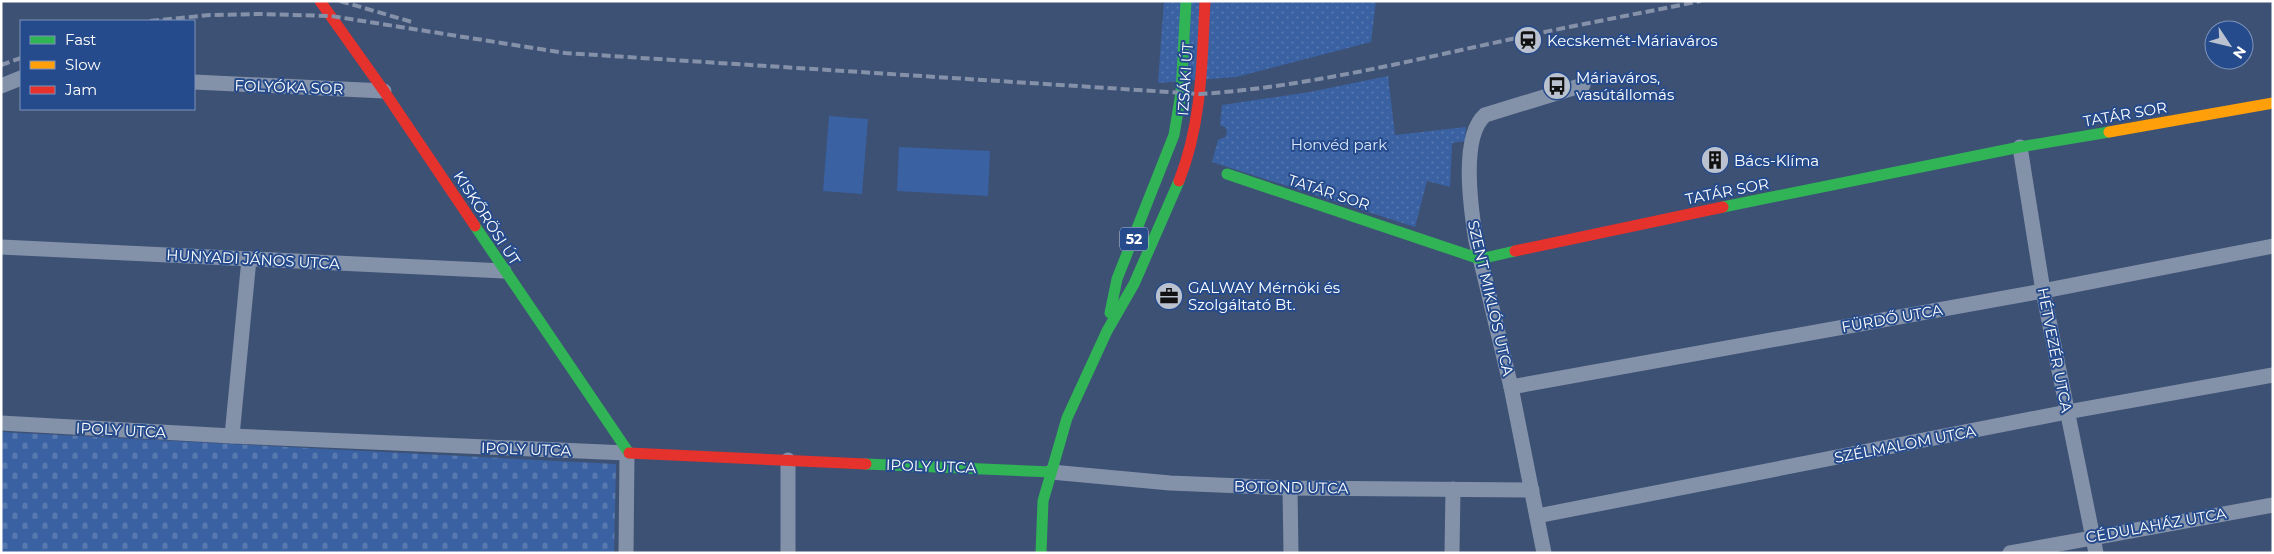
<svg xmlns="http://www.w3.org/2000/svg" width="2274" height="554" viewBox="0 0 2274 554" font-family="Montserrat,sans-serif">
	<style>
		.green { fill: url(#green-dots) }
		.cemetery { fill: url(#cemetery-stones) }
		.pitch { fill: #3a61a2 }
		.lines { fill: none; stroke-linecap: round; stroke-linejoin: round }
		.street { stroke: #8492a9; stroke-width: 15 }
		.fast { stroke: #30b455; stroke-width: 11 }
		.slow { stroke: #ff9f0a; stroke-width: 11 }
		.jam { stroke: #e5322d; stroke-width: 11 }
		.rail { stroke: #8491a8; stroke-width: 4; stroke-dasharray: 9 4; stroke-linecap: butt }
		.labels { text-anchor: middle; dominant-baseline: central; stroke-width: 4; stroke-linejoin: round; paint-order: stroke }
		.shield { fill: #264b8c; stroke: #bec9dc; stroke-width: 1 }
		.shield-label { font-size: 14px; font-weight: bold; fill: #fff }
		.poi-label { font-size: 15px; fill: #fff; stroke: #264b8c; text-anchor: start }
		.street-label { font-size: 15px; fill: #fff; stroke: #264b8c }
		.park-label { font-size: 15px; fill: #d9e5f8; stroke: #264b8c }
	</style>
	<defs>
		<pattern id="green-dots" width="8" height="8" patternUnits="userSpaceOnUse" patternTransform="scale(1.25)"><rect width="8" height="8" fill="#3a61a2"/><path d="M2 2h.1M6 6h.1" fill="none" stroke="#5879b0" stroke-width="1.8" stroke-linecap="round"/></pattern>
		<pattern id="cemetery-stones" width="16" height="16" patternUnits="userSpaceOnUse" patternTransform="scale(1.25)"><rect width="16" height="16" fill="#3a61a2"/><path d="M2 7V4a2 2 0 0 1 4 0v3zM10 15v-3a2 2 0 0 1 4 0v3z" fill="#5879b0"/></pattern>
	</defs>
	<rect width="100%" height="100%" fill="#3d5175"/>
	<!-- green -->
	<g class="green">
		<path d="M1164 1H1376L1371 42 1236 77 1158 83Z"/>
		<path d="M1388 76 1395 135 1466 127 1465 141 1452 143 1450 187 1427 181 1415 227 1212 162 1218 140 1225 137 1227 133 1226 128 1220 125 1222 105 1310 92Z"/>
	</g>
	<!-- cemetery -->
	<path class="cemetery" d="M1 432 616 464 614 553H1Z"/>
	<!-- pitch -->
	<g class="pitch">
		<path d="M829 116 868 119 862 194 823 191Z"/>
		<path d="M899 147 990 151 988 196 897 191Z"/>
	</g>
	<g class="lines">
		<!-- street -->
		<g class="street">
			<path d="M194 82 384 91"/>
			<path d="M1 86 21 78"/>
			<path d="M2020 147 2043 291 2096 553"/>
			<path d="M1 247 504 271"/>
			<path d="M1511 387 2043 291 2273 246"/>
			<path d="M1 423 232 436 627 453 626 553"/>
			<path d="M232 436 249 259"/>
			<path d="M1051 472 1170 483 1290 488 1532 490"/>
			<path d="M1290 488 1291 553"/>
			<path d="M1537 516 2067 412 2273 375"/>
			<path d="M788 553V460"/>
			<path d="M1452 553 1453 489"/>
			<path d="M1544 553 1511 387 1476 241C1471 210 1460 137 1485 115L1583 85"/>
			<path d="M2010 553 2273 505"/>
		</g>
		<!-- fast -->
		<g class="fast">
			<path d="M1227 174 1480 259 1515 251"/>
			<path d="M1723 207 2020 147 2109 132"/>
			<path d="M475 226 629 453"/>
			<path d="M1110 313 1117 279 1174 135 1181 93 1186 1"/>
			<path d="M866 464 1051 472"/>
			<path d="M1041 553 1043 501 1067 418 1107 331 1134 284 1179 181"/>
		</g>
		<!-- slow -->
		<path class="slow" d="M2109 132 2273 103"/>
		<!-- jam -->
		<g class="jam">
			<path d="M320 1 384 91 475 226"/>
			<path d="M1179 181C1202 123 1202 63 1205 1"/>
			<path d="M1515 251 1723 207"/>
			<path d="M629 453 866 464"/>
		</g>
		<!-- rail -->
		<g class="rail">
			<path d="M340 1 412 22"/>
			<path d="M150 21 210 15 260 14 331 16 565 53 1200 94C1304 87 1405 62 1507 40 1571 26 1636 14 1701 1"/>
			<path d="M1 65 21 58"/>
		</g>
	</g>
	<!-- icons -->
	<defs>
		<symbol id="station-disc" viewBox="-11 -11 22 22"><circle r="9.5" fill="#bbc2cf" stroke="#264b8c"/><path d="M-3-6H3Q5-6 5-4V2Q5 4 3 4L4.5 6H3L1.5 4h-3L-3 6H-4.5L-3 4Q-5 4-5 2V-4Q-5-6-3-6ZM-3.5-4v3h7v-3ZM-3.5 1v1.5H-2V1ZM2 1v1.5H3.5V1Z" fill="#111"/></symbol>
		<symbol id="bus-disc" viewBox="-11 -11 22 22"><circle r="9.5" fill="#bbc2cf" stroke="#264b8c"/><path d="M-5-6H5V4H4V6H2V4H-2V6H-4V4H-5ZM-3.5-4V0h7V-4ZM-3.5 1.2v1.5H-2V1.2ZM2 1.2v1.5H3.5V1.2Z" fill="#111"/></symbol>
		<symbol id="building-disc" viewBox="-11 -11 22 22"><circle r="9.5" fill="#bbc2cf" stroke="#264b8c"/><path d="M-4-6H4V6H1V3H-1V6H-4ZM-2.5-4.3h1.7v1.8h-1.7ZM.8-4.3h1.7v1.8H.8ZM-2.5-1h1.7V.8h-1.7ZM.8-1h1.7V.8H.8Z" fill="#111"/></symbol>
		<symbol id="office-disc" viewBox="-11 -11 22 22"><circle r="9.5" fill="#bbc2cf" stroke="#264b8c"/><path d="M-6-3h4V-5.5h4V-3h4V5H-6ZM-1-4.5V-3h2v-1.5ZM-6 0V1H6V0Z" fill="#111"/></symbol>
	</defs>
	<g fill-rule="evenodd">
		<use href="#station-disc" x="1512" y="24" width="32" height="32"/>
		<use href="#bus-disc" x="1541" y="70" width="32" height="32"/>
		<use href="#building-disc" x="1699" y="144" width="32" height="32"/>
		<use href="#office-disc" x="1153" y="280" width="32" height="32"/>
	</g>
	<g class="labels">
		<!-- shield labels -->
		<rect class="shield" x="1120" y="227.5" width="28" height="23" rx="4"/>
		<g class="shield-label">
			<text x="1134" y="239">52</text>
		</g>
		<!-- poi labels -->
		<g class="poi-label">
			<text x="1547" y="40">Kecskemét-Máriaváros</text>
			<text x="1576" y="77">Máriaváros,<tspan x="1576" dy="17">vasútállomás</tspan></text>
			<text x="1734" y="160">Bács-Klíma</text>
			<text x="1188" y="287">GALWAY Mérnöki és<tspan x="1188" dy="17">Szolgáltató Bt.</tspan></text>
		</g>
		<!-- street labels -->
		<g class="street-label">
			<text transform="translate(1185 79) rotate(-86)">IZSÁKI ÚT</text>
			<text transform="translate(289 87) rotate(2)">FOLYÓKA SOR</text>
			<text transform="translate(2125 114) rotate(-10)">TATÁR SOR</text>
			<text transform="translate(1727 191) rotate(-11)">TATÁR SOR</text>
			<text transform="translate(1329 192) rotate(18)">TATÁR SOR</text>
			<text transform="translate(487 218) rotate(57)">KISKŐRÖSI ÚT</text>
			<text transform="translate(253 259) rotate(3)">HUNYADI JÁNOS UTCA</text>
			<text transform="translate(1491 298) rotate(77)">SZENT MIKLÓS UTCA</text>
			<text transform="translate(1892 318) rotate(-10)">FÜRDŐ UTCA</text>
			<text transform="translate(2055 350) rotate(79)">HÉTVEZÉR UTCA</text>
			<text transform="translate(121 430) rotate(3)">IPOLY UTCA</text>
			<text transform="translate(1905 444) rotate(-11)">SZÉLMALOM UTCA</text>
			<text transform="translate(526 449) rotate(2)">IPOLY UTCA</text>
			<text transform="translate(931 466) rotate(2)">IPOLY UTCA</text>
			<text transform="translate(1291 487) rotate(1)">BOTOND UTCA</text>
			<text transform="translate(2156 525) rotate(-10)">CÉDULAHÁZ UTCA</text>
		</g>
		<!-- park labels -->
		<g class="park-label">
			<text x="1339" y="144">Honvéd park</text>
		</g>
	</g>
	<!-- border -->
	<rect width="2274" height="554" fill="none" stroke="#ffffff" stroke-width="5"/>
	<!-- legend -->
	<rect x="20" y="20" width="175" height="90" fill="#264b8c" stroke="#7d93ba"/>
	<rect x="30" y="36" width="25" height="8" fill="#30b455" stroke="#7d93ba"/>
	<text x="65" y="45" font-size="15" fill="#ffffff">Fast</text>
	<rect x="30" y="61" width="25" height="8" fill="#ff9f0a" stroke="#7d93ba"/>
	<text x="65" y="70" font-size="15" fill="#ffffff">Slow</text>
	<rect x="30" y="86" width="25" height="8" fill="#e5322d" stroke="#7d93ba"/>
	<text x="65" y="95" font-size="15" fill="#ffffff">Jam</text>
	<!-- north arrow -->
	<g transform="translate(2229 45) rotate(125)"><circle r="24" fill="#264b8c" stroke="#7d93ba"/>
	<path d="M0-4L9 19L0 12L-9 19Z" fill="#bbc2cf"/>
	<text y="-8" font-size="14" font-weight="bold" text-anchor="middle" fill="#ffffff">N</text>
	</g>
</svg>
